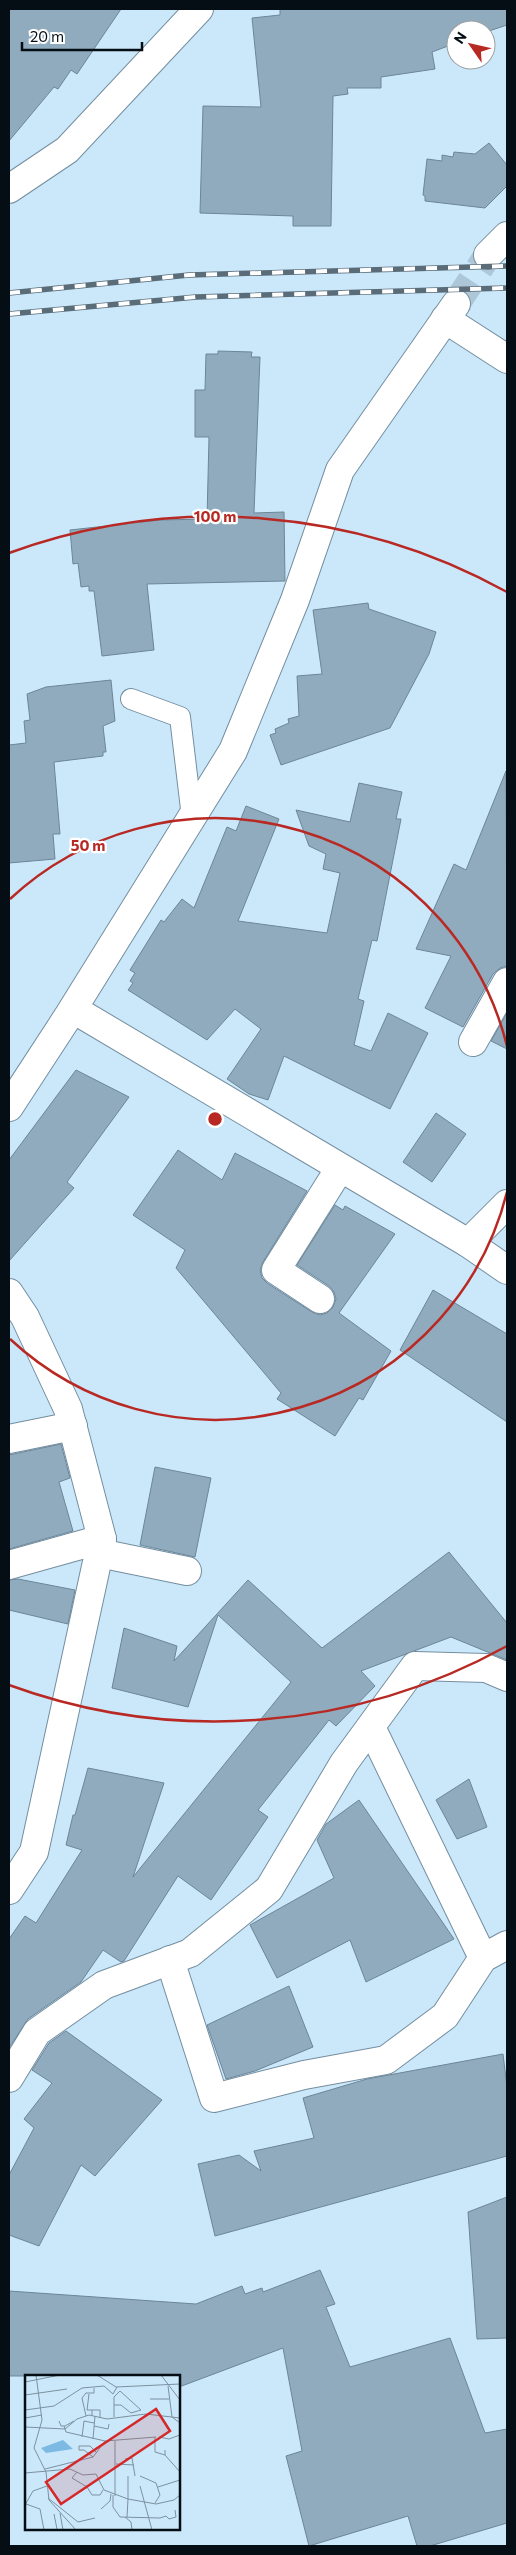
<svg xmlns="http://www.w3.org/2000/svg" width="516" height="2555" viewBox="0 0 516 2555" font-family="Commissioner,sans-serif">
	<style>
		.building { fill: #90abbd; stroke: #6c8698 }
		.lines { fill: none; stroke-linecap: round; stroke-linejoin: round }
		.minor-tunnel { stroke: #adc7d8; stroke-width: 28; stroke-dasharray: 28 14; stroke-linecap: butt }
		.service-casing { stroke: #748e9f; stroke-width: 22 }
		.minor-casing { stroke: #748e9f; stroke-width: 30 }
		.tertiary-casing { stroke: #748e9f; stroke-width: 30 }
		.service { stroke: #fff; stroke-width: 20 }
		.minor { stroke: #fff; stroke-width: 28 }
		.tertiary { stroke: #fff; stroke-width: 28 }
		.rail-casing { stroke: #5a6c78; stroke-width: 5.5 }
		.rail { stroke: #fff; stroke-width: 4; stroke-dasharray: 11; stroke-linecap: butt }
		.ring { fill: none; stroke: #b82924; stroke-width: 2.5 }
		.inset-road { fill: none; stroke: #7c919f; stroke-width: 1 }
		.view { fill: #d62828; fill-opacity: 0.15; stroke: #d62828; stroke-width: 2.5 }
		.inset-edge { fill: none; stroke: #050e14; stroke-width: 2.5 }
		.centre { fill: #b82924; stroke: #fff; stroke-width: 2.5 }
		.ring-label { font-size: 15px; text-anchor: middle; font-weight: bold; fill: #b82924; stroke: #fff; stroke-width: 4.5; stroke-linejoin: round; paint-order: stroke }
	</style>
	<rect width="100%" height="100%" fill="#cbe8fb"/>
	<!-- building -->
	<g class="building">
		<path d="M9 9H121L77 74 71 70 58 89 54 87 9 141Z"/>
		<path d="M280 9H507V25L486 32V30H456V43L432 52 435 69 381 77V88H347L348 94 333 96 331 226H293V216L200 213 203 106 261 107 252 18 280 15Z"/>
		<path d="M489 143 507 165V186L485 208 425 201V196L423 195 427 159 442 161V155L453 157 454 152 475 154Z"/>
		<path d="M218 351 252 352 251 357H260L254 513 284 512 285 581 147 584 154 650 102 656 94 591H89V586L81 587 78 563 73 564 70 530 160 520 207 519 209 437H195V390H205L206 354H218Z"/>
		<path d="M368 603 369 609 436 632 429 654 390 728 281 765 270 735 276 733 275 729 289 723 288 719 299 716 297 676 322 674 313 610Z"/>
		<path d="M111 680 115 721 103 726 106 752H103V756L54 762 60 834H53L55 859 9 863V745L26 743 24 721 30 720 27 694 46 687Z"/>
		<path d="M506 771 507 966 500 968 493 974 463 1027 425 1008 451 956 416 949 454 864 466 870Z"/>
		<path d="M359 783 402 792 396 819H401L377 941 372 940 358 999 364 1001 354 1045 371 1051 388 1013 428 1033 390 1109 284 1056 268 1100 249 1094 227 1079 261 1029 235 1009 207 1040 128 990 133 983 130 981 135 973 130 970 161 920 164 922 182 899 194 908 227 827 236 831 246 806 279 819 238 921 327 933 340 873 323 869 326 854 309 846 296 810 350 822Z"/>
		<path d="M507 1013V1049L491 1041Z"/>
		<path d="M76 1070 129 1097 67 1182 74 1188 9 1261V1160Z"/>
		<path d="M436 1113 466 1134 432 1182 403 1162Z"/>
		<path d="M178 1150 222 1180 235 1153 307 1191 263 1262 260 1270 262 1278 267 1283 312 1312 320 1315 327 1313 333 1307 336 1299 334 1292 329 1286 297 1265 335 1205 343 1210 345 1206 395 1234 339 1313 391 1351 363 1400 359 1398 335 1436 277 1399 281 1393 176 1268 185 1250 133 1215Z"/>
		<path d="M433 1290 507 1334V1422L400 1350Z"/>
		<path d="M61 1444 70 1478 59 1482 73 1531 9 1549V1455Z"/>
		<path d="M155 1467 211 1478 195 1557 140 1545Z"/>
		<path d="M449 1552 507 1623V1660L451 1637 361 1671 375 1686 336 1726 329 1720 258 1810 268 1817 211 1900 178 1876 124 1961 121 1962 103 1950 81 1982 28 2019 9 2048V1939L25 1916 36 1923 82 1850 66 1845 73 1815H75L88 1768 164 1783 133 1877 291 1682 218 1615 188 1707 112 1688 124 1628 177 1646 174 1661 248 1580 322 1648Z"/>
		<path d="M18 1579 75 1590 68 1624 9 1610V1580Z"/>
		<path d="M469 1779 487 1827 457 1839 436 1800Z"/>
		<path d="M359 1800 454 1939 366 1982 350 1940 277 1978 250 1925 334 1878 317 1840 326 1824Z"/>
		<path d="M289 1986 313 2047 255 2071 226 2079 207 2025Z"/>
		<path d="M66 2031 162 2100 95 2176 81 2165 39 2246 9 2235V2175L34 2128 24 2119 52 2083 32 2070 49 2043Z"/>
		<path d="M503 2054 507 2087V2156L215 2236 198 2164 239 2155 261 2171 254 2151 314 2138 303 2098 367 2079Z"/>
		<path d="M507 2197V2338L477 2339 468 2212Z"/>
		<path d="M320 2270 335 2304 326 2307 350 2367 450 2338 485 2433 507 2429V2523L430 2546H417L408 2516 309 2546 286 2456 302 2451 283 2348 179 2387V2376H9V2291L196 2304 242 2286 245 2294 262 2288 263 2292Z"/>
	</g>
	<g class="lines">
		<!-- minor-tunnel -->
		<path class="minor-tunnel" d="M456 304 488 255"/>
		<defs>
			<path id="service" d="M131 699 180 717 192 817"/>
			<g id="minor">
				<path d="M488 255 507 236"/>
				<path d="M445 319 507 359"/>
				<path d="M73 1009 468 1243 507 1270"/>
				<path d="M473 1042 507 982"/>
				<path d="M9 1107 69 1015 233 751 295 600 340 470 456 304"/>
				<path d="M468 1243 507 1204"/>
				<path d="M9 1293 25 1317 68 1409 102 1539 34 1852 9 1890"/>
				<path d="M320 1299 276 1270 340 1168"/>
				<path d="M9 1439 73 1426"/>
				<path d="M99 1553 187 1571"/>
				<path d="M9 1565 102 1539"/>
				<path d="M371 1727 483 1958"/>
				<path d="M170 1960 214 2098 304 2075 386 2060 445 2016 483 1958 507 1945"/>
				<path d="M9 2078 37 2032 104 1985 190 1953 269 1889 344 1763 415 1666 486 1668 507 1677"/>
			</g>
			<path id="tertiary" d="M9 189 67 150 199 9"/>
		</defs>
		<!-- service casing -->
		<use href="#service" class="service-casing"/>
		<!-- minor casing -->
		<use href="#minor" class="minor-casing"/>
		<!-- tertiary casing -->
		<use href="#tertiary" class="tertiary-casing"/>
		<!-- service -->
		<use href="#service" class="service"/>
		<!-- minor -->
		<use href="#minor" class="minor"/>
		<!-- tertiary -->
		<use href="#tertiary" class="tertiary"/>
		<defs>
			<g id="rail">
				<path d="M9 293 189 275 507 266"/>
				<path d="M9 314 196 297 507 288"/>
			</g>
		</defs>
		<!-- rail casing -->
		<use href="#rail" class="rail-casing"/>
		<!-- rail -->
		<use href="#rail" class="rail"/>
	</g>
	<!-- distance rings -->
	<g class="ring">
		<path d="M507 1192A301 301 0 0 1 10 1339M10 899A301 301 0 0 1 507 1046"/>
		<path d="M507 1646A602 602 0 0 1 9 1685M9 553A602 602 0 0 1 507 592"/>
	</g>
	<!-- overview -->
	<g transform="translate(25 2375)">
		<rect width="155" height="155" fill="#cbe8fb"/>
		<path d="M38 65 48 74 21 78 16 73Z" fill="#7cbae3"/>
		<path class="inset-road" d="M11 0 17 45 9 73 21 97 24 125 51 155M72 0 91 12 155 9M136 0 155 25M0 7 35 0M143 11 147 42 155 48M64 19 62 35H67V41M0 20 42 14M125 24H144M89 30H96L106 38 116 35 95 16 89 22V42M0 35 29 31 57 13 79 11 88 19 92 12M67 35H75V43M61 41 57 23 61 18H69V13M0 43 17 40M34 46 36 51H40L49 46M39 51 41 57 80 66M69 51 83 54 84 49M0 52 40 54 52 44 64 40 82 44 121 39 155 43M57 62 59 46 69 48M130 62V77L140 80M134 62 144 64 155 60M68 64 70 41M90 66V121M140 75V80L155 97M68 82 59 75H54V71H65L72 78M100 84 107 83 110 101M91 89 109 90M20 94 68 82 80 66 131 62M52 97 47 103 62 112 67 120H75L78 115M0 98 45 94 58 100 71 99 79 115 103 124 131 129 149 125 155 120M115 101 131 108 135 120 130 128M115 111 127 155M133 112 155 105M88 120V132L95 142 135 143 141 141 144 144 151 142 150 135M23 123 53 147 70 143M103 124V101M1 129 15 134 19 155M0 130 8 116 22 111M76 134 85 126 86 119M35 138 38 155M29 139 32 154M100 142 106 147 107 155M102 142 103 124"/>
		<path class="view" d="M131 34 145 56 36 129 21 107Z"/>
		<rect width="155" height="155" class="inset-edge"/>
	</g>
	<circle cx="215" cy="1119" r="8" class="centre"/>
	<g class="ring-label">
		<text x="215" y="522">100 m</text>
		<text x="88" y="851">50 m</text>
	</g>
	<!-- border -->
	<rect width="516" height="2555" fill="none" stroke="#050e14" stroke-width="20"/>
	<!-- north arrow -->
	<g transform="translate(471 45) rotate(304)"><circle r="24" fill="#ffffff" stroke="#9b9fa1"/>
	<path d="M0-4L9 19L0 12L-9 19Z" fill="#b82924"/>
	<text y="-8" font-size="14" font-weight="bold" text-anchor="middle" fill="#050e14">N</text>
	</g>
	<!-- scale -->
	<path d="M22 42v8h120v-8" fill="none" stroke="#050e14" stroke-width="2.5"/>
	<text x="30" y="42" font-size="15" fill="#050e14" stroke="#ffffff" stroke-width="4" paint-order="stroke">20 m</text>
</svg>
